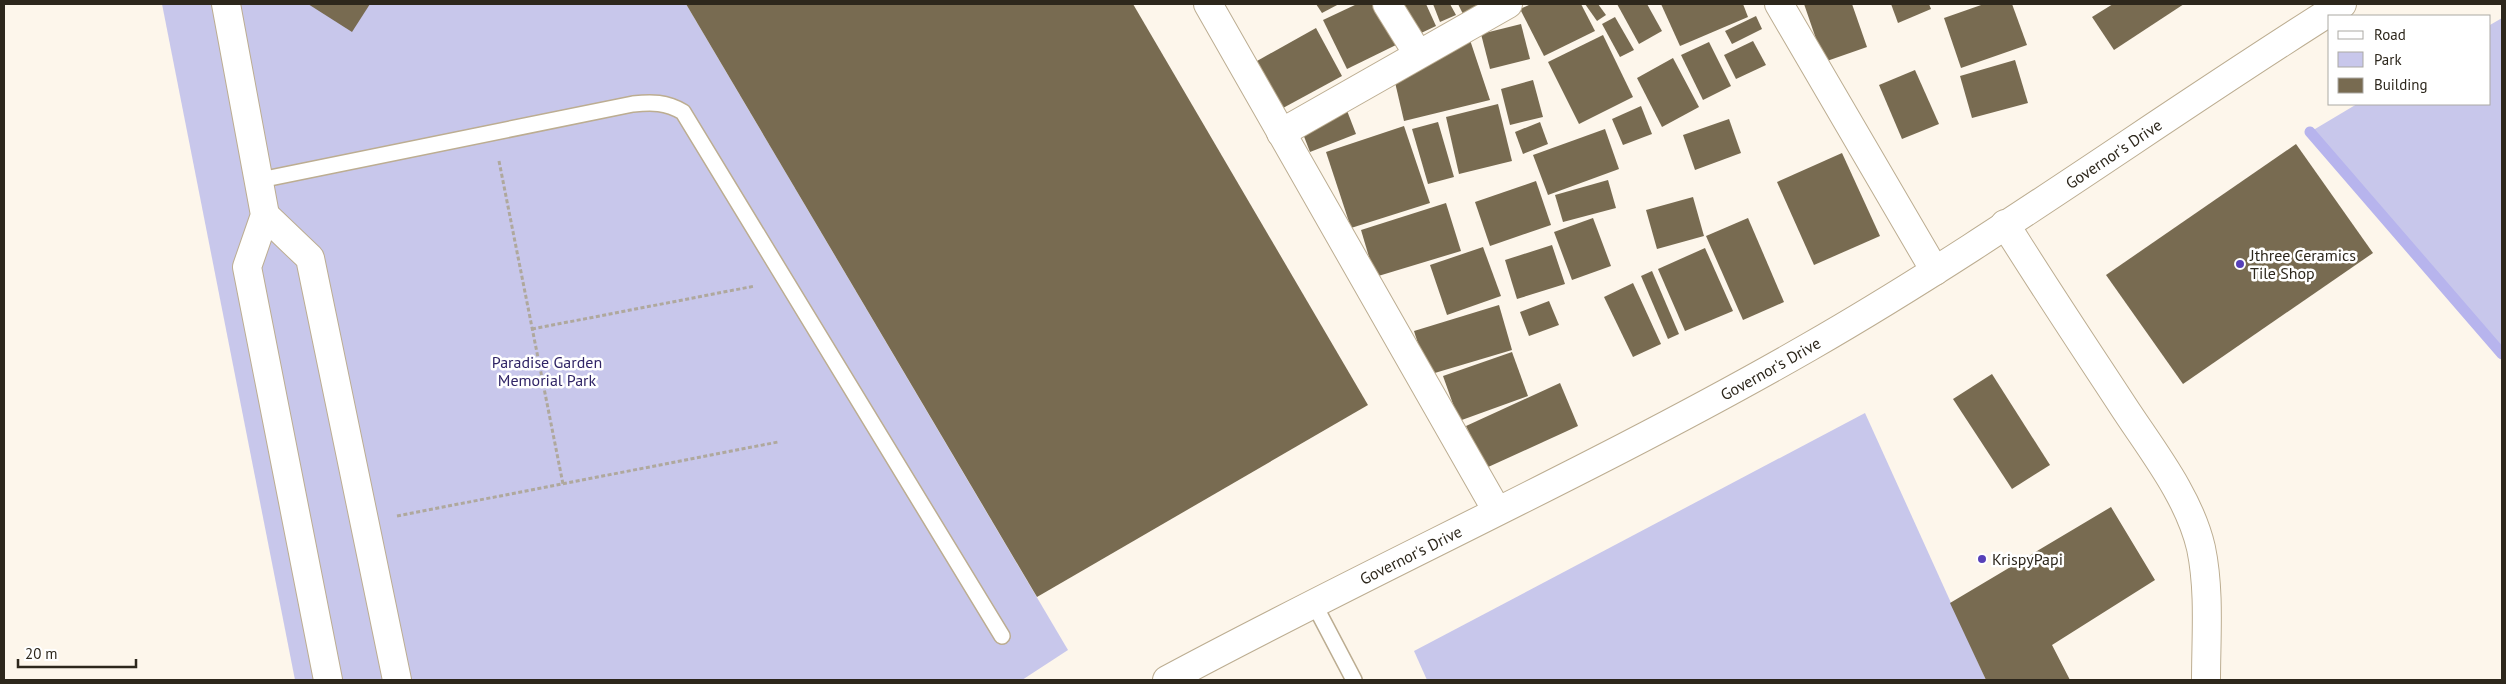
<svg xmlns="http://www.w3.org/2000/svg" width="2506" height="684" viewBox="0 0 2506 684" font-family="'PT Sans',sans-serif">
	<style>
		.green { fill: #c8c7eb }
		.lines { fill: none; stroke-linecap: round; stroke-linejoin: round }
		.stream { stroke: #b7b4ed; stroke-width: 11 }
		.building { fill: #786b51 }
		.service-casing { stroke: #bcad91; stroke-width: 18 }
		.minor-casing { stroke: #bcad91; stroke-width: 30 }
		.primary-casing { stroke: #bcad91; stroke-width: 30 }
		.path { stroke: #afa89d; stroke-width: 3; stroke-dasharray: 4 2.5; stroke-linecap: butt }
		.service { stroke: #fff; stroke-width: 15 }
		.minor { stroke: #fff; stroke-width: 28 }
		.primary { stroke: #fff; stroke-width: 28 }
		.poi-dot { fill: #5740b8; stroke: #fff; stroke-width: 2 }
		.labels { text-anchor: middle; dominant-baseline: central; stroke-width: 5; stroke-linejoin: round; paint-order: stroke }
		.street-label { font-size: 16px; fill: #2d271c; stroke: #fff }
		.poi-label { font-size: 16px; fill: #2d271c; stroke: #fff; text-anchor: start }
		.park-label { font-size: 16px; fill: #302566; stroke: #fff }
	</style>
	<rect width="100%" height="100%" fill="#fdf6eb"/>
	<!-- green -->
	<g class="green">
		<path d="M162 4H686L1068 650 1022 680H295Z"/>
		<path d="M2502 18V354L2310 132 2357 104H2490V25Z"/>
		<path d="M1865 413 1986 680H1427L1414 651Z"/>
	</g>
	<g class="lines">
		<!-- stream -->
		<path class="stream" d="M2310 132 2502 354"/>
	</g>
	<!-- building -->
	<g class="building">
		<path d="M308 4H370L352 32Z"/>
		<path d="M686 4H1133L1368 405 1037 597Z"/>
		<path d="M1316 4H1339L1322 13Z"/>
		<path d="M1357 4H1376L1396 45 1347 69 1323 20Z"/>
		<path d="M1403 4H1426L1436 26 1417 35Z"/>
		<path d="M1433 4H1450L1456 15 1440 22Z"/>
		<path d="M1458 4H1484L1463 14Z"/>
		<path d="M1531 4H1581L1595 31 1544 56 1520 9Z"/>
		<path d="M1585 4H1598L1606 15 1597 21Z"/>
		<path d="M1617 4H1647L1662 31 1639 44Z"/>
		<path d="M1661 4H1743L1748 17 1680 46Z"/>
		<path d="M1804 4H1852L1867 47 1824 62Z"/>
		<path d="M1891 4H1929L1931 9 1898 23Z"/>
		<path d="M1984 4H2012L2027 45 1961 68 1944 18Z"/>
		<path d="M2113 4H2184L2114 50 2092 17Z"/>
		<path d="M1756 16 1762 29 1732 44 1725 31Z"/>
		<path d="M1615 17 1634 50 1620 57 1602 24Z"/>
		<path d="M1521 24 1530 59 1490 69 1481 34Z"/>
		<path d="M1316 28 1342 76 1283 108 1257 61Z"/>
		<path d="M1603 35 1633 97 1579 124 1548 62Z"/>
		<path d="M1469 37 1490 100 1404 121 1394 78Z"/>
		<path d="M1753 41 1766 65 1736 79 1724 55Z"/>
		<path d="M1709 42 1731 86 1703 100 1681 55Z"/>
		<path d="M1673 58 1699 107 1662 127 1637 78Z"/>
		<path d="M2015 60 2028 103 1972 118 1960 76Z"/>
		<path d="M1915 70 1939 124 1902 139 1879 85Z"/>
		<path d="M1533 80 1543 117 1510 125 1501 89Z"/>
		<path d="M1498 104 1512 161 1459 174 1446 117Z"/>
		<path d="M1641 106 1652 134 1623 145 1612 119Z"/>
		<path d="M1346 108 1356 134 1310 152 1300 126Z"/>
		<path d="M1729 119 1741 153 1695 170 1683 135Z"/>
		<path d="M1438 122 1454 177 1428 184 1412 129Z"/>
		<path d="M1540 122 1548 144 1523 154 1515 132Z"/>
		<path d="M1404 126 1430 203 1351 228 1326 152Z"/>
		<path d="M1605 129 1619 169 1548 195 1533 155Z"/>
		<path d="M2296 144 2373 253 2183 384 2106 275Z"/>
		<path d="M1842 153 1880 236 1814 265 1777 182Z"/>
		<path d="M1608 180 1616 208 1563 222 1555 195Z"/>
		<path d="M1536 181 1551 225 1490 246 1475 202Z"/>
		<path d="M1693 197 1704 236 1657 249 1646 210Z"/>
		<path d="M1446 203 1461 251 1375 277 1361 230Z"/>
		<path d="M1593 218 1611 266 1572 280 1554 232Z"/>
		<path d="M1748 218 1784 302 1743 320 1706 236Z"/>
		<path d="M1552 245 1565 284 1517 299 1505 260Z"/>
		<path d="M1483 247 1501 296 1447 315 1430 265Z"/>
		<path d="M1705 248 1733 311 1685 331 1658 269Z"/>
		<path d="M1652 271 1679 334 1668 339 1641 276Z"/>
		<path d="M1633 283 1661 344 1633 357 1604 297Z"/>
		<path d="M1549 301 1559 325 1529 336 1520 312Z"/>
		<path d="M1499 305 1512 350 1428 375 1414 331Z"/>
		<path d="M1512 352 1528 396 1459 421 1443 376Z"/>
		<path d="M1992 374 2050 465 2012 489 1953 399Z"/>
		<path d="M1560 383 1578 426 1486 468 1466 426Z"/>
		<path d="M2111 507 2155 580 2052 645 2070 680H1986L1950 603Z"/>
	</g>
	<g class="lines">
		<defs>
			<g id="service">
				<path d="M260 180 633 104C652 102 666 102 683 112L1002 636"/>
				<path d="M1313 602 1354 680"/>
			</g>
			<g id="minor">
				<path d="M226 4 265 215 247 267 328 680"/>
				<path d="M1208 4 1497 511"/>
				<path d="M1387 4 1418 54"/>
				<path d="M1779 4 1935 271"/>
				<path d="M1281 133 1508 4"/>
				<path d="M265 215 310 258 397 680"/>
				<path d="M2005 224C2043 285 2083 345 2123 406 2151 449 2189 496 2201 548 2210 591 2206 637 2206 680"/>
			</g>
			<g id="primary">
				<path id="s1" d="M1167 680C1379 566 1600 467 1809 347 1992 242 2163 116 2342 4"/>
			</g>
		</defs>
		<!-- service casing -->
		<use href="#service" class="service-casing"/>
		<!-- minor casing -->
		<use href="#minor" class="minor-casing"/>
		<!-- primary casing -->
		<use href="#primary" class="primary-casing"/>
		<!-- path -->
		<g class="path">
			<path d="M499 161 563 484"/>
			<path d="M532 329 755 286"/>
			<path d="M397 516 778 442"/>
		</g>
		<!-- service -->
		<use href="#service" class="service"/>
		<!-- minor -->
		<use href="#minor" class="minor"/>
		<!-- primary -->
		<use href="#primary" class="primary"/>
	</g>
	<!-- markers -->
	<g class="poi-dot">
		<circle cx="2240" cy="264" r="5"/>
		<circle cx="1982" cy="559" r="5"/>
	</g>
	<g class="labels">
		<!-- street labels -->
		<g class="street-label">
			<text stroke="none"><textPath href="#s1" startOffset="1084">Governor's Drive</textPath></text>
			<text stroke="none"><textPath href="#s1" startOffset="679">Governor's Drive</textPath></text>
			<text stroke="none"><textPath href="#s1" startOffset="274">Governor's Drive</textPath></text>
		</g>
		<!-- poi labels -->
		<g class="poi-label">
			<text x="2250" y="255">Jthree Ceramics<tspan x="2250" dy="18">Tile Shop</tspan></text>
			<text x="1992" y="559">KrispyPapi</text>
		</g>
		<!-- park labels -->
		<g class="park-label">
			<text x="547" y="362">Paradise Garden<tspan x="547" dy="18">Memorial Park</tspan></text>
		</g>
	</g>
	<!-- border -->
	<rect width="2506" height="684" fill="none" stroke="#2d271c" stroke-width="10"/>
	<!-- legend -->
	<rect x="2328" y="15" width="162" height="90" fill="#ffffff" stroke="#aba9a4"/>
	<rect x="2338" y="31" width="25" height="8" fill="#ffffff" stroke="#aba9a4"/>
	<text x="2374" y="40" font-size="15" fill="#2d271c">Road</text>
	<rect x="2338" y="52" width="25" height="15" fill="#c8c7eb" stroke="#aba9a4"/>
	<text x="2374" y="65" font-size="15" fill="#2d271c">Park</text>
	<rect x="2338" y="78" width="25" height="15" fill="#786b51" stroke="#aba9a4"/>
	<text x="2374" y="90" font-size="15" fill="#2d271c">Building</text>
	<!-- scale -->
	<path d="M18 659v8h118v-8" fill="none" stroke="#2d271c" stroke-width="2.5"/>
	<text x="25" y="659" font-size="15" fill="#2d271c" stroke="#ffffff" stroke-width="4" paint-order="stroke">20 m</text>
</svg>
